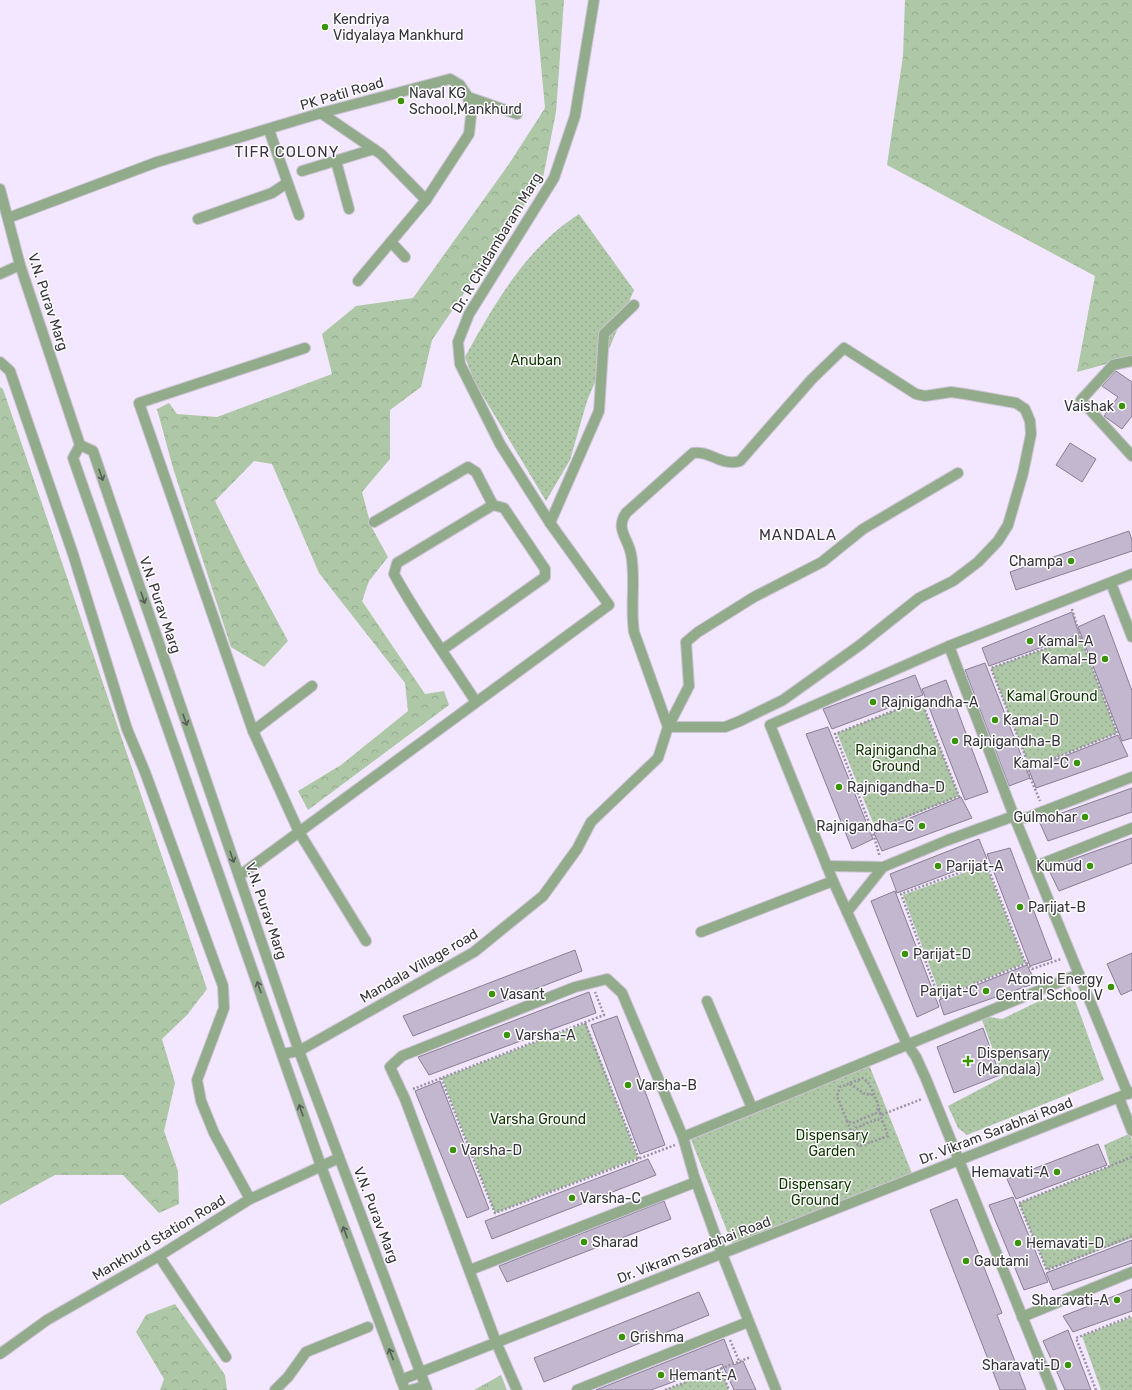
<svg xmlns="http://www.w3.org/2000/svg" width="1132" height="1390" viewBox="0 0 1132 1390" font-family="Rubik,sans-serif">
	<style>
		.grass { fill: url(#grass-tufts) }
		.forest { fill: url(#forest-crowns) }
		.park { fill: url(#park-dots) }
		.building { fill: #c2b7ce; stroke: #897f94 }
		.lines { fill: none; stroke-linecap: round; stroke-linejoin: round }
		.minor-casing { stroke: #ccc3d7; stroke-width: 12 }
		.path { stroke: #9a93a3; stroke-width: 2.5; stroke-dasharray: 2 2; stroke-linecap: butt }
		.minor { stroke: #92ab8a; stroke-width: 10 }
		.oneway { stroke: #565c57 }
		.poi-dot { fill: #3a9305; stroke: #fff; stroke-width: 1.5 }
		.labels { text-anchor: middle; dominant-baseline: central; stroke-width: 3; stroke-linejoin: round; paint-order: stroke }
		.poi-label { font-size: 14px; fill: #36323b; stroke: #fff; text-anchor: start }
		.street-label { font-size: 14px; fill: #36323b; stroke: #fff }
		.park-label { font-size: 14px; fill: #0f3500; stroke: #fff }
		.neighbourhood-label { font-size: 15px; letter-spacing: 1px; fill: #3a3143; stroke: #fff }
	</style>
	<defs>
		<pattern id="grass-tufts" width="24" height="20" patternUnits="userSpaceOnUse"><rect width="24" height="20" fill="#aec7a6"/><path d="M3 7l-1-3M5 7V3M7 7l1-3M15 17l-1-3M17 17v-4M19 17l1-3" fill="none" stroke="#96ab90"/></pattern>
		<pattern id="forest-crowns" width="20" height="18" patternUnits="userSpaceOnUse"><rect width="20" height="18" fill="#aec7a6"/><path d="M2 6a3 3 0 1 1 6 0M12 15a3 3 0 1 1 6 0" fill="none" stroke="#96ab90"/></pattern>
		<pattern id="park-dots" width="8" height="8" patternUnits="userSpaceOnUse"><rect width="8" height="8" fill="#aec7a6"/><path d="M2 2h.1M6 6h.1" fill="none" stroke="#96ab90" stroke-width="1.8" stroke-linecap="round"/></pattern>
	</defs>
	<rect width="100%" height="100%" fill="#f2e7fe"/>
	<!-- grass -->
	<path class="grass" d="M501 1375 507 1390H474Z"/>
	<!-- forest -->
	<g class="forest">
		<path d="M535 0H564L556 112 543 178 432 340 421 387 390 410V459L362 492 371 526 388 557 369 581 362 601 425 694 444 691 449 705 308 810 298 791 341 765 408 711 405 683 319 573 272 464 254 461 215 501 245 561 288 641 264 667 231 647 173 468 157 409 169 403 177 414 217 417 332 374 322 334 356 306 413 298 509 164 545 108Z"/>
		<path d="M905 0H1132V357L1077 372 1095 276 887 165 903 56Z"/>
		<path d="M0 387 3 389 207 989 187 1015 162 1039 175 1083 164 1131 178 1171 179 1204 159 1213 123 1175H55L0 1205Z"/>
		<path d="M175 1304 225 1375 227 1390H160L164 1379 136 1332 146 1315Z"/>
	</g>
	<!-- park -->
	<g class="park">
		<path d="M579 214 634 290 587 401 570 460 546 501 474 381 465 357C494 304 527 247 579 214Z"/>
		<path d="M1080 636 1117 733 1030 768 991 668Z"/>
		<path d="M921 700 959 796 876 830 837 733Z"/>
		<path d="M986 865 1025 963 941 997 903 895Z"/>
		<path d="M1070 986 1104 1080 967 1135 958 1128 948 1106 1003 1077 982 1020 989 1017 1002 1019Z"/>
		<path d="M586 1023 638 1158 495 1213 442 1078Z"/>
		<path d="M868 1062 913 1176 733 1246 690 1137Z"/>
		<path d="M1129 1134 1132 1140V1238L1047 1270 1019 1203 1110 1166 1104 1145Z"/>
		<path d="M1132 1317V1390H1101L1082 1336Z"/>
		<path d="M720 1369 729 1390H665Z"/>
	</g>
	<!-- building -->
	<g class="building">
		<path d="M1116 371 1132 382V416L1122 429 1104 416 1118 397 1102 386Z"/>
		<path d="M1070 443 1096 459 1082 482 1056 465Z"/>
		<path d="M1129 531 1132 540V551L1016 590 1010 572Z"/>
		<path d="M1072 612 1079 634 989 666 982 648Z"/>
		<path d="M1104 615 1132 691V738L1122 741 1078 627Z"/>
		<path d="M985 663 1030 778 1009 786 965 670Z"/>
		<path d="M915 675 923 695 832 729 823 709Z"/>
		<path d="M946 680 988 792 965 800 922 689Z"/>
		<path d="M828 727 873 839 852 849 806 734Z"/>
		<path d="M1118 735 1128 756 1036 788 1029 770Z"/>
		<path d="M1132 788V812L1048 841 1039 821Z"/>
		<path d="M961 797 972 818 882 851 874 833Z"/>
		<path d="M1132 838V863L1059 891 1048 868Z"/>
		<path d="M979 839 987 859 897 893 890 874Z"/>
		<path d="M1010 848 1052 959 1030 966 987 854Z"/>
		<path d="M895 891 939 1007 917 1017 871 901Z"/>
		<path d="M575 950 582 971 413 1036 403 1016Z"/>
		<path d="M1132 953V990L1121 995 1107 964Z"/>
		<path d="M1027 965 1036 983 944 1015 939 1000Z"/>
		<path d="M589 992 596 1013 429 1075 418 1057Z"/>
		<path d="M617 1016 665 1145 640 1154 591 1025Z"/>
		<path d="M983 1028 1000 1075 954 1093 937 1047Z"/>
		<path d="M440 1081 489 1209 467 1218 415 1091Z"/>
		<path d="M1098 1144 1107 1165 1016 1199 1007 1179Z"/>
		<path d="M648 1159 656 1175 492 1239 485 1221Z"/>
		<path d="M1013 1197 1048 1282 1024 1290 989 1205Z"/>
		<path d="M957 1199 1002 1313 997 1315 1026 1390H1000L930 1210Z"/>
		<path d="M664 1201 671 1219 507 1282 499 1266Z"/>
		<path d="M1132 1240V1263L1053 1290 1046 1273Z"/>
		<path d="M1132 1289V1311L1073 1332 1063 1316Z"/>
		<path d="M699 1292 709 1315 544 1382 534 1358Z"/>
		<path d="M1068 1330 1091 1390H1065L1043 1341Z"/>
		<path d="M724 1339 734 1365 743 1361 756 1390H734L722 1364 651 1390H596Z"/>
	</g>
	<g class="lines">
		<defs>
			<g id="minor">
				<path d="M468 97 517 114"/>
				<path d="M321 113 381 154 426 200"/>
				<path d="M269 130 299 215"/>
				<path d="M336 161 349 209"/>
				<path d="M302 171 374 149"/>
				<path d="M0 189 20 265 80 445 93 451 299 1051 427 1390"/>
				<path d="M8 218 157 162 321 113 450 79 460 85 468 97 471 116 469 134 426 200 358 281"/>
				<path d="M198 219 272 193 287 183"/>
				<path d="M391 242 405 257"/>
				<path d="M0 274 20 265"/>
				<path d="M844 348 916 394 925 396 951 392 965 394 1016 403 1025 409 1030 421 1031 434 1023 473 1008 525 998 541 978 562 953 581 919 598 860 645 783 700 740 721 725 727H668L634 632C630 606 636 579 631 554 628 538 615 529 626 513L693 453C710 450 722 467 740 461L812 379Z"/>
				<path d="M1132 361 1113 365 1081 400 1132 456"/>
				<path d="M0 362 10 371 73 554 127 729 145 772 223 986 224 1008 197 1080 201 1101 214 1133 250 1199"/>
				<path d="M80 445 73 458 321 1166 405 1390"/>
				<path d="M374 522 468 467 476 472 493 505"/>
				<path d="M550 523 599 411 604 334 634 305"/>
				<path d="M1111 583 1132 637"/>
				<path d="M949 646 1014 816 1128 1094"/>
				<path d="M442 650 545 577V569L504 508 493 505 397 563 394 574C418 618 449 660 476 702"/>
				<path d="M312 686 253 731 299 832 366 941"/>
				<path d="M253 731 139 403 305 348"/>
				<path d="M827 866 883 867"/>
				<path d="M1036 866 1132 828"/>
				<path d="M239 876 609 605 550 523 500 444 460 364 458 342 469 314 554 178 575 116 594 0"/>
				<path d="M847 912 883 867 948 840 1014 816 1026 818 1132 777"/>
				<path d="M701 932 833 881"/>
				<path d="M707 1001 752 1108"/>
				<path d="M282 1054 299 1051 474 952 543 896 577 849 591 822 658 758 668 727 689 686 686 642 698 632 754 597 822 562 863 529 958 473"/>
				<path d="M1119 1098 1132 1131"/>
				<path d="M683 1137 1079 974"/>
				<path d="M159 1256 226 1357"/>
				<path d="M470 1270 696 1182"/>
				<path d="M1022 1317 1132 1272"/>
				<path d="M0 1354 47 1320 159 1256 250 1199 339 1158"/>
				<path d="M401 1380 1132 1092"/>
				<path d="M275 1390 288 1377 306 1352 368 1327"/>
				<path d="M411 1390 425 1386"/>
				<path d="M517 1390 496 1342 405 1099 390 1067 402 1056 575 987 607 979 622 993 683 1137 694 1176 722 1254 776 1390"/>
				<path d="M577 1390 748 1322"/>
				<path d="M1052 1390 926 1079 916 1057 907 1044 833 881 770 725 949 646 1132 574"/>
			</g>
		</defs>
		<!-- minor casing -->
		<use href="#minor" class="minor-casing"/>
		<!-- path -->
		<g class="path">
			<path d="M1072 609 1080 636 991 668 1030 768 1117 733 1080 636"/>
			<path d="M1030 768 1027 770 1040 801"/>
			<path d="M872 830 959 796 921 700 835 734 872 830 880 857"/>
			<path d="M1027 963 939 998 901 894 986 863 1024 960 1032 969 1061 959"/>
			<path d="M585 1023 639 1159"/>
			<path d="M441 1078 495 1213 675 1145"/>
			<path d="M850 1084 865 1094 873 1095"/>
			<path d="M413 1089 604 1015 595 992"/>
			<path d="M847 1121 852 1133"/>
			<path d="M883 1122 877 1119 856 1128 852 1134 855 1143 860 1146 888 1136 878 1108 876 1113 853 1123 847 1121 837 1096 840 1087 863 1078C873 1085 877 1103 881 1115L922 1099"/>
			<path d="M1132 1157 1019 1203 1047 1270 1132 1236"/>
			<path d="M730 1340 739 1361"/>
			<path d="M720 1368 729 1390"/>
			<path d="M665 1390 751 1357"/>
			<path d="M1096 1390 1076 1338 1132 1316"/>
		</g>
		<!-- minor -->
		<use href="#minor" class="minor"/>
	</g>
	<!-- one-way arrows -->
	<defs><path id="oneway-shaft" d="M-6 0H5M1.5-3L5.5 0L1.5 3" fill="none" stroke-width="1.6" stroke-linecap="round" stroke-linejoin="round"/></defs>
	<g class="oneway">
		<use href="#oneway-shaft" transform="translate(101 475) rotate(71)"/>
		<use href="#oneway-shaft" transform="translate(143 598) rotate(71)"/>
		<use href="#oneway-shaft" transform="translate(185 720) rotate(71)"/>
		<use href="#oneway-shaft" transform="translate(232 857) rotate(71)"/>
		<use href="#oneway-shaft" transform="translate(259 987) rotate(-109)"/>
		<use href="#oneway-shaft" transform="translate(301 1110) rotate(-109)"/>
		<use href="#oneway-shaft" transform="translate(345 1232) rotate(-111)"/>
		<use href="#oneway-shaft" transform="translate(391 1354) rotate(-111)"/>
	</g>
	<!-- markers -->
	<g class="poi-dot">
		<circle cx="325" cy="27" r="4"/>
		<circle cx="401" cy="101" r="4"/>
		<circle cx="1122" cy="406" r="4"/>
		<circle cx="1071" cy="561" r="4"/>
		<circle cx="1030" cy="641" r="4"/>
		<circle cx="1105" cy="659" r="4"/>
		<circle cx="873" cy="702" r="4"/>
		<circle cx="995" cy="720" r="4"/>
		<circle cx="955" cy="741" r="4"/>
		<circle cx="1077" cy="763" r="4"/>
		<circle cx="839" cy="787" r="4"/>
		<circle cx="1085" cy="817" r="4"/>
		<circle cx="922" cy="826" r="4"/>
		<circle cx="938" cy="866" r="4"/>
		<circle cx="1090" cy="866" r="4"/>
		<circle cx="1020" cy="907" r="4"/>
		<circle cx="905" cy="954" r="4"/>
		<circle cx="1111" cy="987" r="4"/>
		<circle cx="986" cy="991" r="4"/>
		<circle cx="492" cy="994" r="4"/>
		<circle cx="507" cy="1035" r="4"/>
		<path d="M966 1055h4v4h4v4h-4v4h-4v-4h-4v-4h4z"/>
		<circle cx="628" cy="1085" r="4"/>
		<circle cx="453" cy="1150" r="4"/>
		<circle cx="1057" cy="1172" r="4"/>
		<circle cx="572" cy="1198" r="4"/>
		<circle cx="584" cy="1242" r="4"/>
		<circle cx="1018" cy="1243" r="4"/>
		<circle cx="966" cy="1261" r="4"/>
		<circle cx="1117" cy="1300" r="4"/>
		<circle cx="622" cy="1337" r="4"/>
		<circle cx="1068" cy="1365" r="4"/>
		<circle cx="661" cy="1375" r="4"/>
	</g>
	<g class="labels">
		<!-- poi labels -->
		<g class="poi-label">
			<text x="333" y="19">Kendriya<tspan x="333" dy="16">Vidyalaya Mankhurd</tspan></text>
			<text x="409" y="93">Naval KG<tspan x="409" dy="16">School,Mankhurd</tspan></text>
			<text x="1114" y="406" text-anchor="end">Vaishak</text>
			<text x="1063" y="561" text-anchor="end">Champa</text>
			<text x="1038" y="641">Kamal-A</text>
			<text x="1097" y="659" text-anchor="end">Kamal-B</text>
			<text x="881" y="702">Rajnigandha-A</text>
			<text x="1003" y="720">Kamal-D</text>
			<text x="963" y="741">Rajnigandha-B</text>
			<text x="1069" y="763" text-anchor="end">Kamal-C</text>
			<text x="847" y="787">Rajnigandha-D</text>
			<text x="1077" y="817" text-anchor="end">Gulmohar</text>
			<text x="914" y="826" text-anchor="end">Rajnigandha-C</text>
			<text x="946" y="866">Parijat-A</text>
			<text x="1082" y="866" text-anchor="end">Kumud</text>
			<text x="1028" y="907">Parijat-B</text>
			<text x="913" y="954">Parijat-D</text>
			<text x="1103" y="979" text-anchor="end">Atomic Energy<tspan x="1103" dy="16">Central School V</tspan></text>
			<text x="978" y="991" text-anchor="end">Parijat-C</text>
			<text x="500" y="994">Vasant</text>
			<text x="515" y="1035">Varsha-A</text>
			<text x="977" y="1053">Dispensary<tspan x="977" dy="16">(Mandala)</tspan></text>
			<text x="636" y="1085">Varsha-B</text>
			<text x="461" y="1150">Varsha-D</text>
			<text x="1049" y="1172" text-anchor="end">Hemavati-A</text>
			<text x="580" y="1198">Varsha-C</text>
			<text x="592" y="1242">Sharad</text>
			<text x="1026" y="1243">Hemavati-D</text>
			<text x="974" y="1261">Gautami</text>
			<text x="1109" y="1300" text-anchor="end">Sharavati-A</text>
			<text x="630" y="1337">Grishma</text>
			<text x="1060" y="1365" text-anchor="end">Sharavati-D</text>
			<text x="669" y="1375">Hemant-A</text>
		</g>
		<!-- street labels -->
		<g class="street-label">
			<text transform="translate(342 94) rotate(-16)">PK Patil Road</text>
			<text transform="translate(497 243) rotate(-59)">Dr. R Chidambaram Marg</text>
			<text transform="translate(48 302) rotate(72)">V.N. Purav Marg</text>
			<text transform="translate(160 605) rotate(71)">V.N. Purav Marg</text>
			<text transform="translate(266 911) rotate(71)">V.N. Purav Marg</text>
			<text transform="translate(419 966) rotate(-30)">Mandala Village road</text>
			<text transform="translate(996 1131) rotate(-21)">Dr. Vikram Sarabhai Road</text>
			<text transform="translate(376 1215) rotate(69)">V.N. Purav Marg</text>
			<text transform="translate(159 1238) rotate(-31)">Mankhurd Station Road</text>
			<text transform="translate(694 1250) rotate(-21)">Dr. Vikram Sarabhai Road</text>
		</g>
		<!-- park labels -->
		<g class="park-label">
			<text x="536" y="360">Anuban</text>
			<text x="1052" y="696">Kamal Ground</text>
			<text x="896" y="750">Rajnigandha<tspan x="896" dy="16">Ground</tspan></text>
			<text x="538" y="1119">Varsha Ground</text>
			<text x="832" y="1135">Dispensary<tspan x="832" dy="16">Garden</tspan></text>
			<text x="815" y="1184">Dispensary<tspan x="815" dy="16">Ground</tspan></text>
		</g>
		<!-- neighbourhood labels -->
		<g class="neighbourhood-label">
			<text x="287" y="152">TIFR COLONY</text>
			<text x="798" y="535">MANDALA</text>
		</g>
	</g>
</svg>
